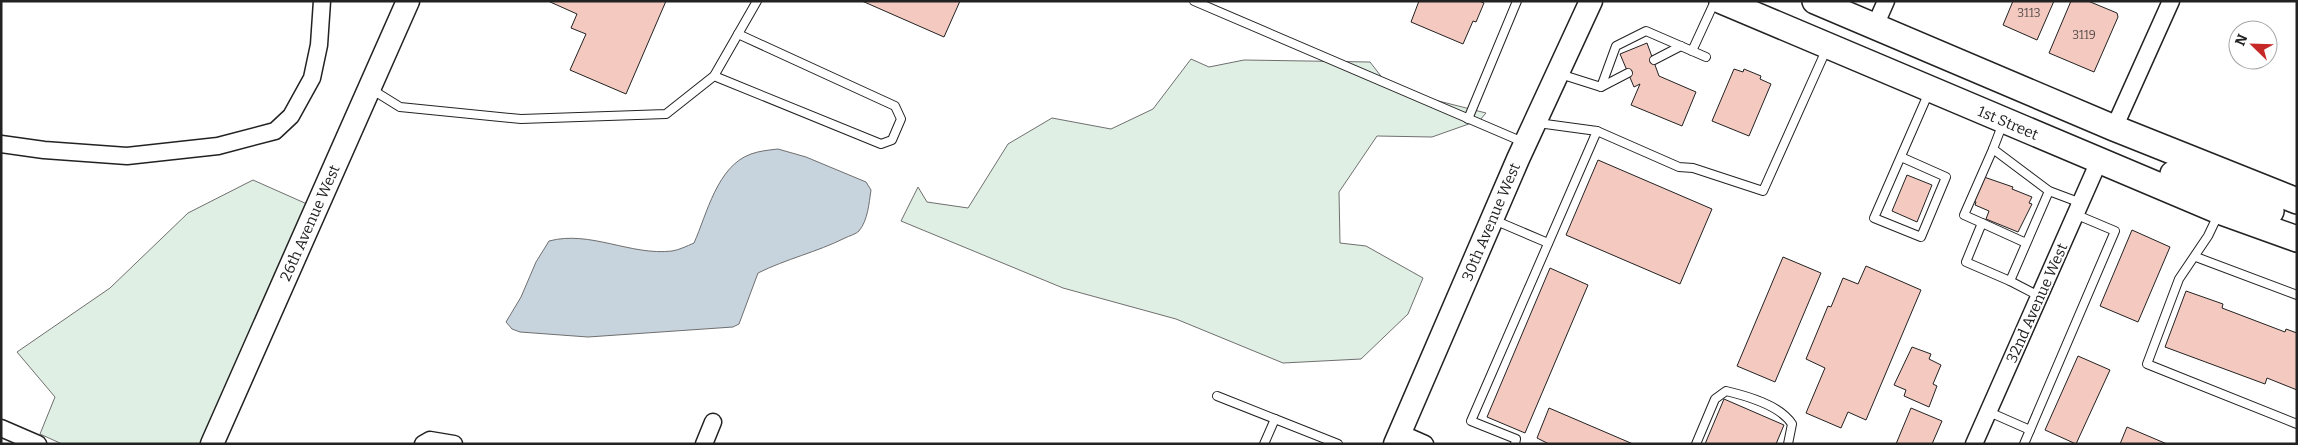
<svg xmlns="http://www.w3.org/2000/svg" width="2298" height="445" viewBox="0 0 2298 445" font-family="Bitter,serif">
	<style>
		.green { fill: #e0efe3; stroke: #6f6f6f }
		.water { fill: #c7d3dd; stroke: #6f6f6f }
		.building { fill: #f3c9c0; stroke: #222 }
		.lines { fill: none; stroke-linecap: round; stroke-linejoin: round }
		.lane-casing { stroke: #222; stroke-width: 10 }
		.street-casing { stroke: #222; stroke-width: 19 }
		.secondary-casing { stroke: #222; stroke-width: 25 }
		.primary-casing { stroke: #222; stroke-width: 28 }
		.lane { stroke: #fff; stroke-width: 8 }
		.street { stroke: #fff; stroke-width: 16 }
		.secondary { stroke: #fff; stroke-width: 22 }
		.primary { stroke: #fff; stroke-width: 25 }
		.labels { text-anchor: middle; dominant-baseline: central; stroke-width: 4; stroke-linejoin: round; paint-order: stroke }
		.number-label { font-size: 12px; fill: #564c4a }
		.street-label { font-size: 15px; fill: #222; stroke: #fff }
	</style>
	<rect width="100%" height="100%" fill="#fff"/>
	<!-- green -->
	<g class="green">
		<path d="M1191 59 1209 67 1244 60 1370 62 1391 89 1486 113 1480 120 1432 137 1377 136 1339 192 1340 243 1366 246 1423 278 1408 314 1361 359 1283 363 1176 319 1063 288 901 221 918 187 927 202 968 208 1008 144 1052 118 1111 129 1153 109Z"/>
		<path d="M253 180 307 204 201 444H62L40 434 55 397 17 352 110 288 188 213Z"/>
	</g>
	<!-- water -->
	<path class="water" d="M778 149 806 157 866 182 871 190C869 203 868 220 859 231 856 234 849 236 845 238 817 252 786 259 758 273L739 324 733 327 588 337 520 332 512 329 506 322 521 297 536 262 549 241C590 230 631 256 672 251 679 250 687 246 694 243 707 214 717 166 751 154 759 151 769 150 778 149Z"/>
	<!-- building -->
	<g class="building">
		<path d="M548 1H666L626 94 570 70 586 34 571 28 577 14Z"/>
		<path d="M862 1H960L944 37Z"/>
		<path d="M1419 1H1479L1484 3 1476 22 1473 21 1463 44 1411 22Z"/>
		<path d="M2013 1H2054L2037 40 2003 25Z"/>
		<path d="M2071 1H2088L2117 13 2118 17 2094 72 2049 53Z"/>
		<path d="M1647 43 1659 76 1696 92 1682 126 1631 105 1640 84 1634 87 1620 54Z"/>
		<path d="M1734 69 1743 72 1744 69 1761 76 1760 79 1771 84 1749 136 1712 121Z"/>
		<path d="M1598 160 1712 209 1680 284 1566 235Z"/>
		<path d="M1907 175 1932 185 1917 222 1892 211Z"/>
		<path d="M1984 177 2013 187 2012 189 2032 197 2029 203 2032 204 2018 232 1986 219 1989 211 1975 205 1976 202 1974 201Z"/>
		<path d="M2132 230 2170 247 2138 322 2100 306Z"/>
		<path d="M1783 257 1821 273 1775 382 1737 366Z"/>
		<path d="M1866 266 1921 290 1866 420 1848 412 1841 428 1806 413 1825 368 1806 359 1828 306 1831 307 1843 278 1858 284Z"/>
		<path d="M1550 268 1588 285 1525 433 1487 417Z"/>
		<path d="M2186 291 2223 304 2222 308 2285 332 2286 329 2297 333V390L2267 378 2265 384 2165 347Z"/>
		<path d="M1912 347 1931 354 1929 359 1941 365 1933 384 1937 386 1929 407 1904 396 1906 390 1894 385Z"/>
		<path d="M2078 356 2110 370 2076 444 2045 430Z"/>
		<path d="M1724 399 1784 425 1776 444H1705Z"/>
		<path d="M1549 408 1633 444H1549L1537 438Z"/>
		<path d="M1911 408 1942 421 1932 444H1896Z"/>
		<path d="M2127 427 2167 444H2120Z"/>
	</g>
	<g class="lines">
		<defs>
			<g id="lane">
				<path d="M1194 1 1523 142"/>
				<path d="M1692 51 1715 1"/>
				<path d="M1654 60 1681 46"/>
				<path d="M1560 74 1601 87 1616 46 1646 31 1706 57"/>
				<path d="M714 76 881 144 892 140 901 119 895 106 738 34"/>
				<path d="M1601 87 1628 73"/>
				<path d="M371 89 400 107 521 119 666 114 714 76 757 1"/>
				<path d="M1468 119 1517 1"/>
				<path d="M1538 123 1597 131 1679 167 1693 168 1763 191 1827 48"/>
				<path d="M2003 123 1993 149 2049 191 2081 203"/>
				<path d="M1901 157 1946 177 1921 237 1874 218 1929 92"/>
				<path d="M2218 215 2208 236 2179 279 2147 364 2297 424"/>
				<path d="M1494 220 1548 243"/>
				<path d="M1982 223 1964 215 1993 149"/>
				<path d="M2026 243 1982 223 1966 262 2010 281 2049 191"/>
				<path d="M2196 257 2297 295"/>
				<path d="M2010 281 2039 296"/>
				<path d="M1217 396 1275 419"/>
				<path d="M1989 412 2030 430"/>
				<path d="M1264 444 1275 419 1338 444"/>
				<path d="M1515 444 1516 439 1471 421 1597 131"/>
				<path d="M1696 444 1715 399 1726 391C1747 396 1780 405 1792 424L1788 444"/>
				<path d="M2024 444 2115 231 2077 215"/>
			</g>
			<g id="street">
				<path d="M1875 26 1886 1"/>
				<path d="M2114 128 2171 1"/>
				<path d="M1 144 44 150 127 156 218 146 275 131 291 116 312 78 319 45 322 1"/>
				<path d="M1 428 38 444"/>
				<path d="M1400 433 1425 444"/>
				<path d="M423 444 430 440 454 444"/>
				<path d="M704 444 713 422"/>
				<path d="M1974 444 2099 161"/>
			</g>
			<g id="secondary">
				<path d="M212 444 408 1"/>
				<path d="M1395 444 1518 159 1591 1"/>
			</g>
			<g id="primary">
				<path d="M1722 1 2219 211 2297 239"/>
				<path d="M1815 1 2114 128 2297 201"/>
				<path d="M2173 174 2271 211"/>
			</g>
		</defs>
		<!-- lane casing -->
		<use href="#lane" class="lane-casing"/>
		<!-- street casing -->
		<use href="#street" class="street-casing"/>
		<!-- secondary casing -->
		<use href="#secondary" class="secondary-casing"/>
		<!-- primary casing -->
		<use href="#primary" class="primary-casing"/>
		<!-- lane -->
		<use href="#lane" class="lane"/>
		<!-- street -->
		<use href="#street" class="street"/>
		<!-- secondary -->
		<use href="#secondary" class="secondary"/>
		<!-- primary -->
		<use href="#primary" class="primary"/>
	</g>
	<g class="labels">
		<!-- number labels -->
		<g class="number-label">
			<text x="2029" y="13">3113</text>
			<text x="2084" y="35">3119</text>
		</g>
		<!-- street labels -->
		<g class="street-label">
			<text transform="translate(2008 123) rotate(23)">1st Street</text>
			<text transform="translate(1491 222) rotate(-67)">30th Avenue West</text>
			<text transform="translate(310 223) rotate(-66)">26th Avenue West</text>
			<text transform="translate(2037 303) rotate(-66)">32nd Avenue West</text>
		</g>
	</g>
	<!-- border -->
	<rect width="2298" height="445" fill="none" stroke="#222222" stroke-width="5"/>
	<!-- north arrow -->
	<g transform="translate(2253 45) rotate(293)"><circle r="24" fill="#ffffff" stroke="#a7a7a7"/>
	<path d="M0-4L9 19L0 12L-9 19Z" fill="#c62828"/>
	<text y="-8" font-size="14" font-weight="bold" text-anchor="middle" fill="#222222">N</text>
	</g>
</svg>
